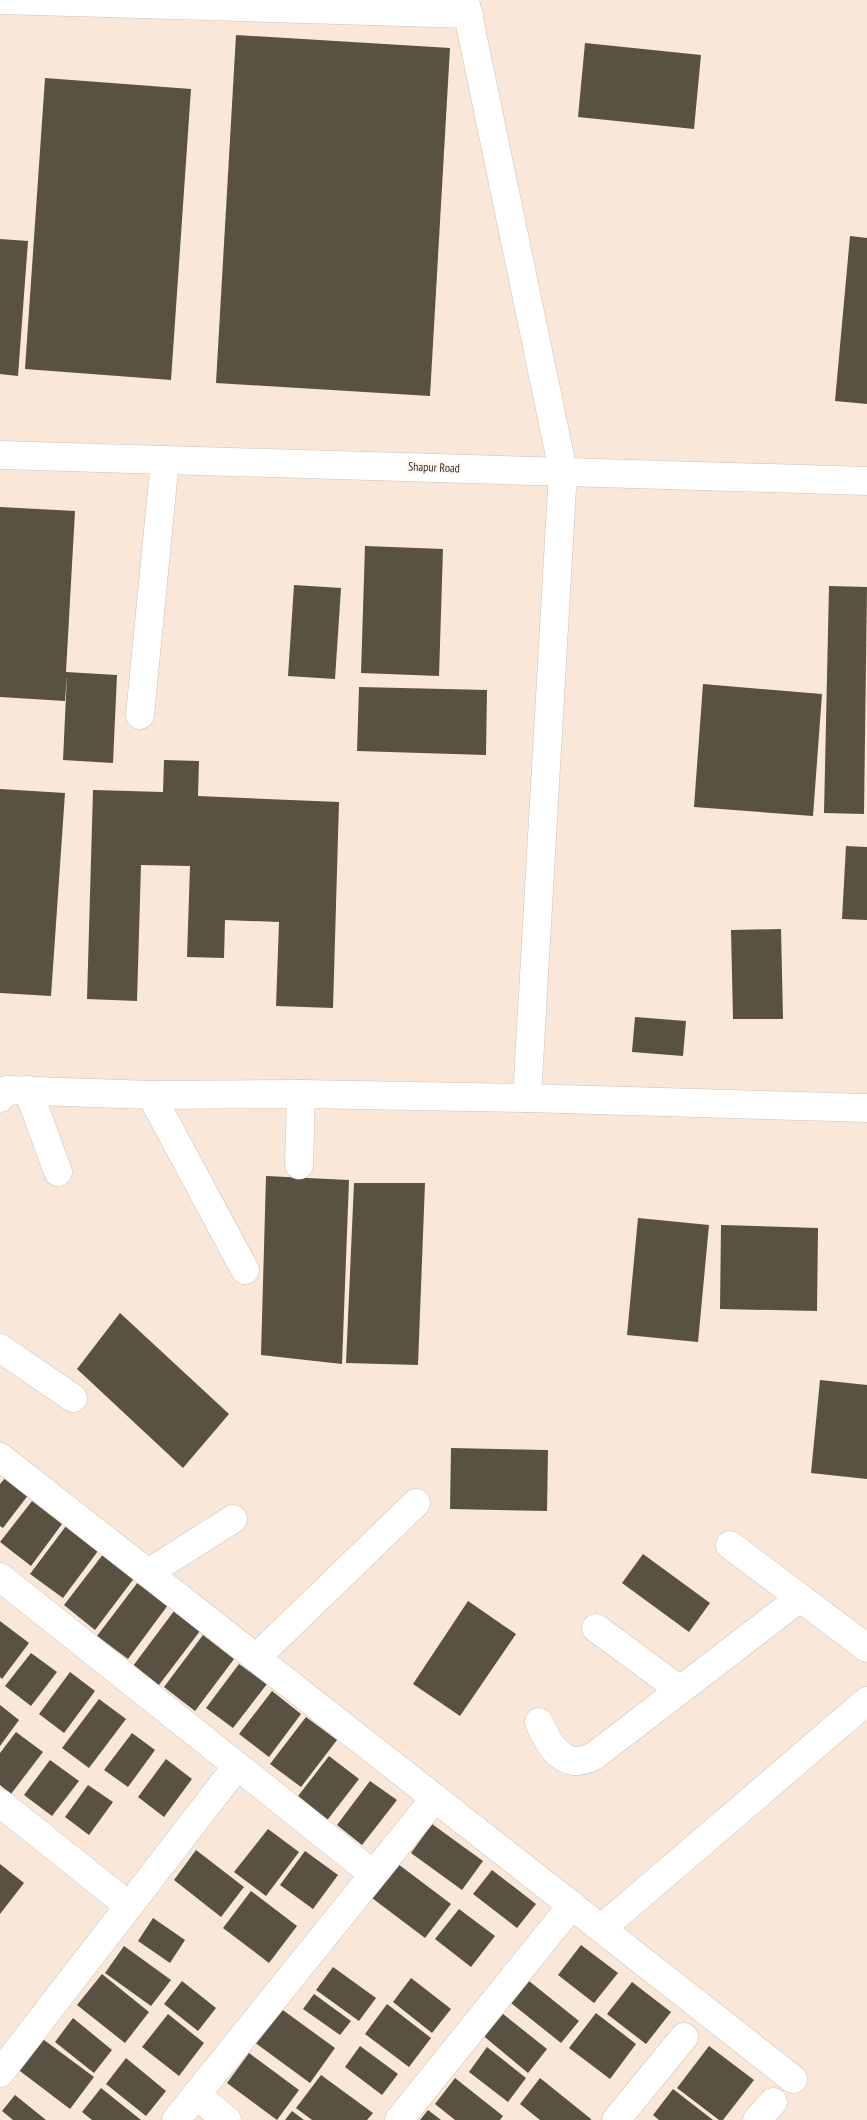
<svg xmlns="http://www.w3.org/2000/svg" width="867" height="2120" viewBox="0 0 867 2120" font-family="'PT Sans Narrow',sans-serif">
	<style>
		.building { fill: #595142 }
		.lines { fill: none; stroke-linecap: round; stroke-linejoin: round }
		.minor-casing { stroke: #d1c1b3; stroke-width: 29 }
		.minor { stroke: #fff; stroke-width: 28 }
		.labels { text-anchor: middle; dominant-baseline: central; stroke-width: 5; stroke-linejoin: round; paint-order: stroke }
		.street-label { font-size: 12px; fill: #332d28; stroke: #fff8f2 }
	</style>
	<rect width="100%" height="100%" fill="#f9e8da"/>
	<!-- building -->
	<g class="building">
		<path d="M236 35 450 48 430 396 216 383Z"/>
		<path d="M585 43 701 55 694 129 578 117Z"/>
		<path d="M45 78 191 89 171 380 25 369Z"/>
		<path d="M850 236 867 238V404L835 401Z"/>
		<path d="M0 239 28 241 18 376 0 374Z"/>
		<path d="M0 507 75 511 66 672 117 675 113 763 63 760 67 674 65 701 0 697Z"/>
		<path d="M365 546 443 549 439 676 361 673Z"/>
		<path d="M294 585 341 588 335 679 288 676Z"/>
		<path d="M829 586 867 587 864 814 824 813Z"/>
		<path d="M703 684 822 694 813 816 694 807Z"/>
		<path d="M359 687 487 690 486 755 357 751Z"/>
		<path d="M164 760 199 761 198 796 339 802 333 1008 276 1006 279 922 225 920 224 958 187 957 190 866 141 865 137 1001 87 999 93 790 163 792Z"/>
		<path d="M0 789 65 793 51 996 0 993Z"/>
		<path d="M846 846 867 847V920L842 919Z"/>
		<path d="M781 929 783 1019H733L731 930Z"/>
		<path d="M635 1017 686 1021 683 1056 632 1052Z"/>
		<path d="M266 1176 349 1180 342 1364 261 1355Z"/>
		<path d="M354 1183H425L418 1365 346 1363Z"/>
		<path d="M638 1218 709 1225 698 1342 627 1335Z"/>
		<path d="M721 1225 818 1228 817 1311 720 1309Z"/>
		<path d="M120 1313 229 1414 183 1468 77 1369Z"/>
		<path d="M820 1380 867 1385V1479L811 1473Z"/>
		<path d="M451 1448 548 1450 547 1511 450 1509Z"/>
		<path d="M6 1477 29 1494 3 1528 0 1526V1484Z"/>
		<path d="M32 1501 62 1524 31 1566 0 1542Z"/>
		<path d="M69 1522 101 1547 63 1598 30 1574Z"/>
		<path d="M104 1553 135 1577 95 1630 64 1605Z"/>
		<path d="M643 1554 710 1603 689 1632 622 1583Z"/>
		<path d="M138 1582 168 1605 128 1659 97 1636Z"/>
		<path d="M468 1601 516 1634 460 1716 413 1684Z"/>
		<path d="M174 1611 200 1631 159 1685 133 1666Z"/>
		<path d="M0 1621 29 1643 2 1679 0 1677Z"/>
		<path d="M203 1635 234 1659 195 1711 164 1687Z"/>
		<path d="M31 1653 57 1672 31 1706 5 1686Z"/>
		<path d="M239 1664 267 1684 233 1728 206 1708Z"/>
		<path d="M70 1672 95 1691 64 1733 39 1714Z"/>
		<path d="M272 1691 301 1714 269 1757 239 1734Z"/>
		<path d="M99 1699 126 1719 89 1768 62 1748Z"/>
		<path d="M0 1705 19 1720 0 1746Z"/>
		<path d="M306 1717 337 1740 301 1787 270 1764Z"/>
		<path d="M16 1732 43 1752 11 1794 0 1785V1753Z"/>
		<path d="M132 1733 155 1750 128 1787 104 1770Z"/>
		<path d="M329 1756 359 1779 325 1823 295 1800Z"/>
		<path d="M166 1759 192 1779 164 1817 138 1797Z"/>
		<path d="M50 1760 79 1781 52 1816 24 1795Z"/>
		<path d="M370 1781 397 1800 362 1845 337 1825Z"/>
		<path d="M88 1785 113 1802 89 1835 65 1817Z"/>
		<path d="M432 1824 483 1861 462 1890 411 1853Z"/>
		<path d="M268 1829 299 1852 266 1896 234 1872Z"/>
		<path d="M196 1850 244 1887 221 1917 174 1880Z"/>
		<path d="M305 1851 338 1875 313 1909 280 1885Z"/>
		<path d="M0 1864 24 1883 0 1914Z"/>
		<path d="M398 1864 451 1904 425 1938 372 1898Z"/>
		<path d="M492 1870 536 1904 517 1928 473 1894Z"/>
		<path d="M251 1891 297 1926 269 1963 223 1928Z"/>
		<path d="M459 1909 495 1936 471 1967 435 1939Z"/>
		<path d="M153 1918 185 1940 170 1963 138 1941Z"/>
		<path d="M581 1945 618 1973 594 2003 558 1975Z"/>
		<path d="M124 1946 171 1980 151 2006 105 1973Z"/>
		<path d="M333 1967 376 1998 359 2021 316 1990Z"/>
		<path d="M102 1974 149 2012 125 2043 77 2005Z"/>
		<path d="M411 1978 451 2009 432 2033 393 2002Z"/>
		<path d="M182 1981 216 2008 198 2031 164 2004Z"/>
		<path d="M529 1981 579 2021 561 2043 511 2003Z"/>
		<path d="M632 1982 671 2012 646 2044 607 2014Z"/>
		<path d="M314 1994 351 2021 340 2035 303 2009Z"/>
		<path d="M387 2004 431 2038 409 2067 365 2034Z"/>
		<path d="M280 2008 335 2048 310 2083 254 2042Z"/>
		<path d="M498 2010 547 2049 528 2073 480 2033Z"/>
		<path d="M596 2013 636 2044 610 2079 569 2048Z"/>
		<path d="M168 2014 204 2043 179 2076 142 2047Z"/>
		<path d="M73 2018 112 2050 94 2073 55 2042Z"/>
		<path d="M40 2037 94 2077 70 2109 16 2068Z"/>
		<path d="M360 2046 398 2074 382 2095 345 2067Z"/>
		<path d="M709 2046 754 2080 723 2120H719L677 2088Z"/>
		<path d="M487 2047 526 2078 508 2102 469 2072Z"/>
		<path d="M249 2053 299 2090 277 2120 227 2083Z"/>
		<path d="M126 2058 166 2091 146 2116 106 2084Z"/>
		<path d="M321 2075 373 2113 367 2120H312L296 2108Z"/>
		<path d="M455 2078 503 2116 500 2120H455L435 2104Z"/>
		<path d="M540 2078 591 2119V2120H540L520 2104Z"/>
		<path d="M101 2088 141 2120H92L82 2112Z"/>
		<path d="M673 2089 713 2120H659L653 2115Z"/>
		<path d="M15 2095 46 2120H13L2 2111Z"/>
		<path d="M428 2110 441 2120H420Z"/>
		<path d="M292 2111 304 2120H285Z"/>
	</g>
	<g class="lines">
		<defs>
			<g id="minor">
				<path d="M3 0 469 14"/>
				<path d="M465 0 563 471 527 1098"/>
				<path d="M0 455 867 481"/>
				<path d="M140 715 165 460"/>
				<path d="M28 1090 58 1172"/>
				<path d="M151 1095 245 1270"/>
				<path d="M0 1098 6 1090 151 1095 301 1094 527 1098 867 1108"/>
				<path d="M299 1165 301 1094"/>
				<path d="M0 1348 73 1398"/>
				<path d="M0 1457 793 2079"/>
				<path d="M730 1545 867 1648"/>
				<path d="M148 1573 233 1519"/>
				<path d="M0 1577 373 1874"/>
				<path d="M596 1628 680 1690"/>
				<path d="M256 1658 416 1503"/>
				<path d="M539 1722C549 1746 564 1772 594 1756L800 1598"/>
				<path d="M0 1803 129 1906"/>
				<path d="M602 1928 867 1701"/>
				<path d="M0 2073 237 1766"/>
				<path d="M196 2095 227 2120"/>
				<path d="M176 2120 435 1798"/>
				<path d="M399 2120 572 1905"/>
				<path d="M616 2120 684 2037"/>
				<path d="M757 2120 773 2102"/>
			</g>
		</defs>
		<!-- minor casing -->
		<use href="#minor" class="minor-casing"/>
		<!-- minor -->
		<use href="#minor" class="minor"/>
	</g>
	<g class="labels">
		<!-- street labels -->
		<g class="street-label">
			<text transform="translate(434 467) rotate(2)">Shapur Road</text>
		</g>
	</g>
</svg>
